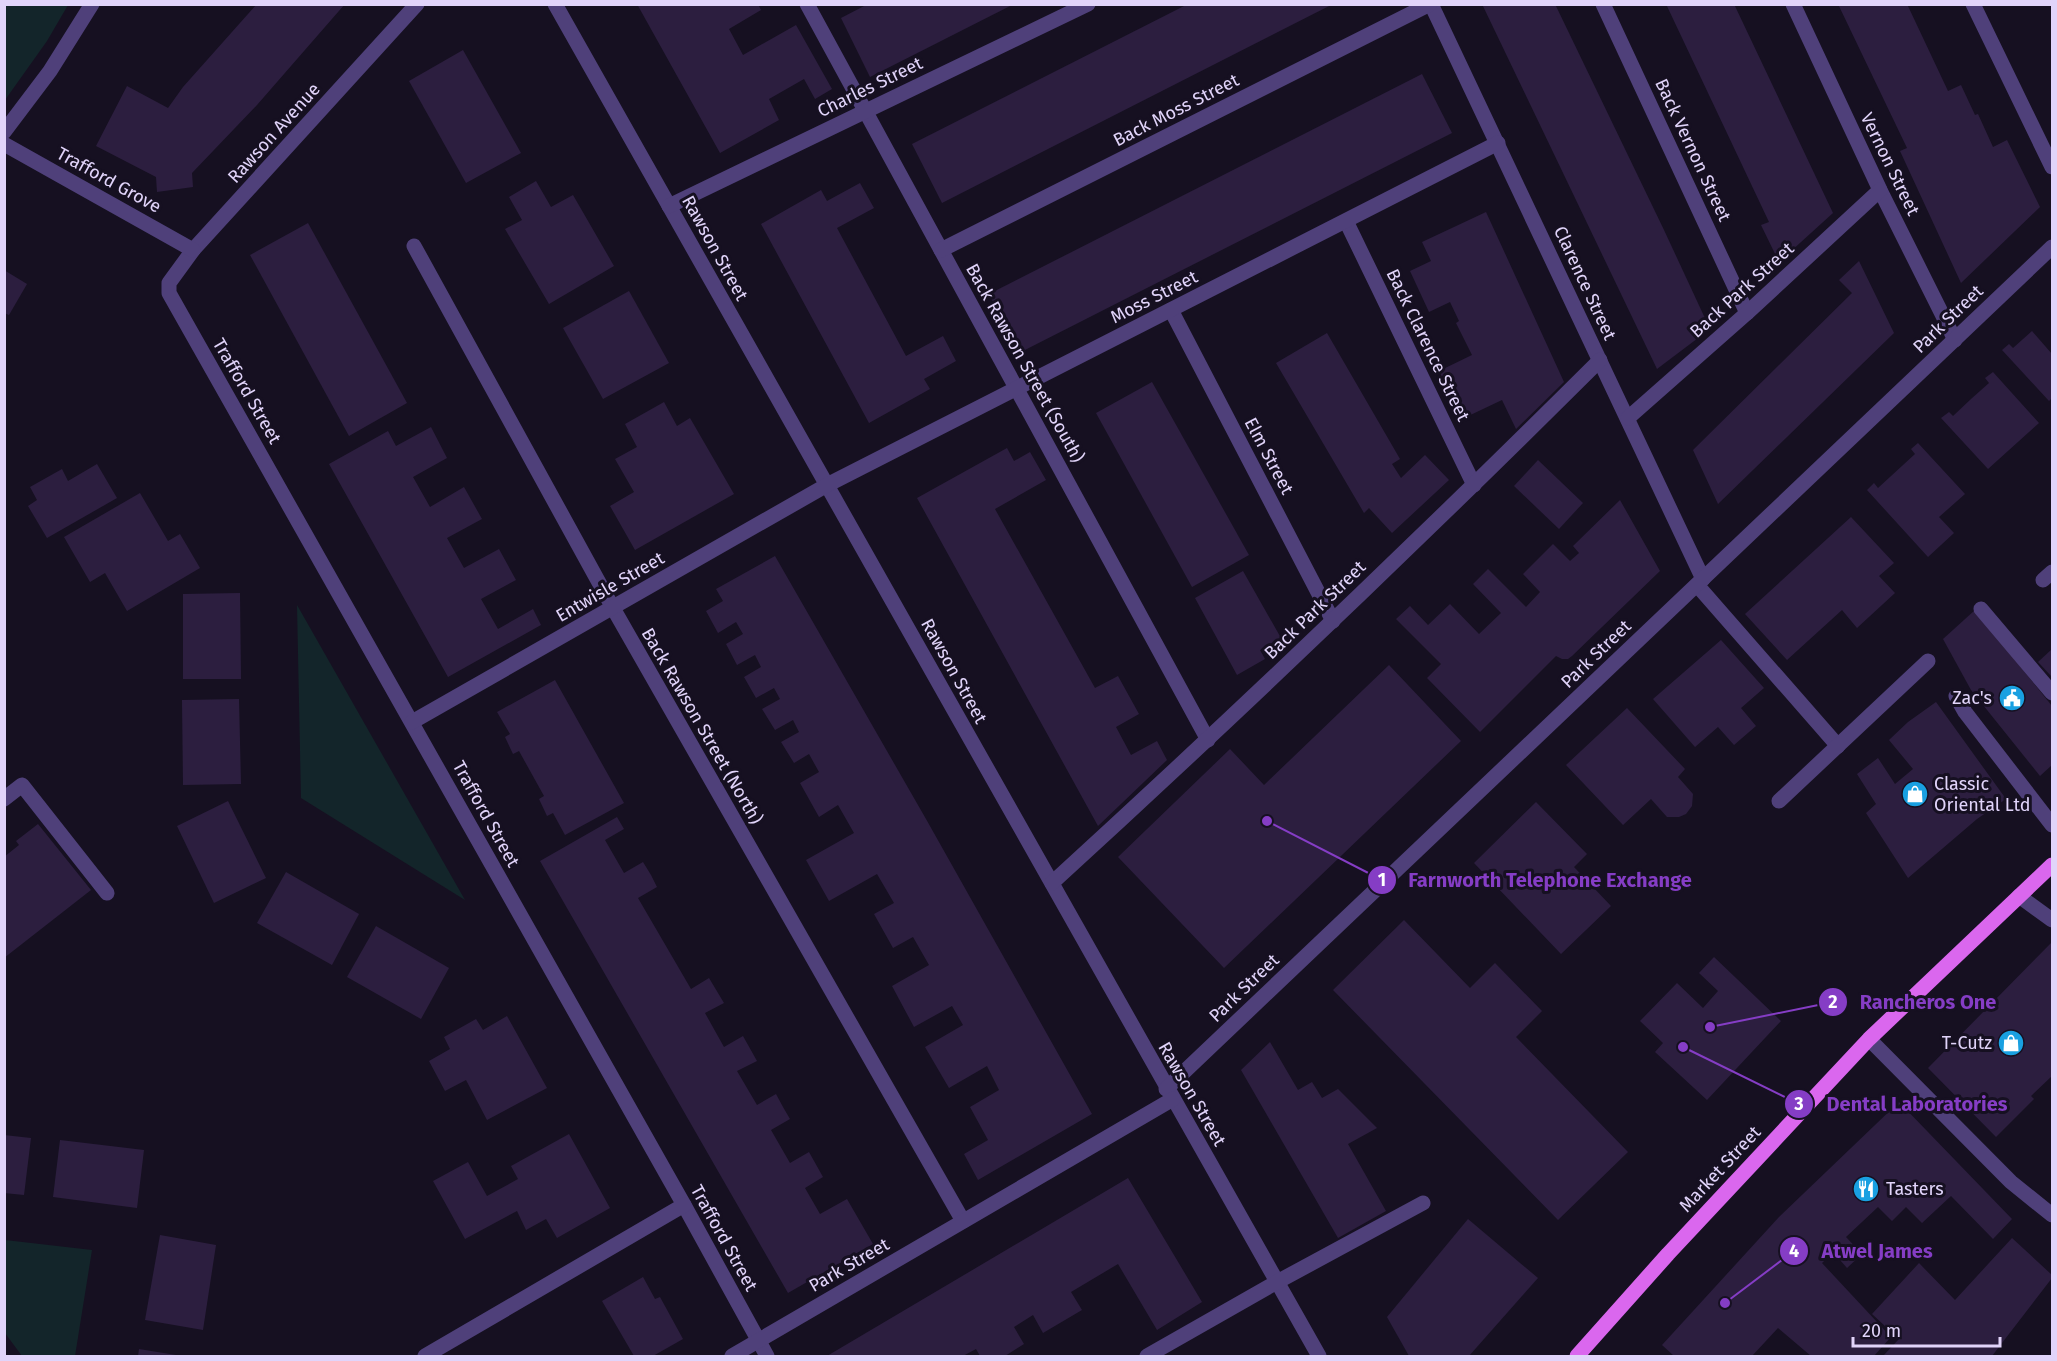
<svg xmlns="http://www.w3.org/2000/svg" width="2057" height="1361" viewBox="0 0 2057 1361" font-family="'Fira Sans',sans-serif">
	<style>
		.green { fill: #13252a }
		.building { fill: #2c1e3f }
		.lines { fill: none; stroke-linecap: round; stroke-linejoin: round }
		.minor { stroke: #4f407a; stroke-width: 15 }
		.major { stroke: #da67ee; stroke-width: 15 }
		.labels { text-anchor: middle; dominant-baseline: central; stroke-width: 6; stroke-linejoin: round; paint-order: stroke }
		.street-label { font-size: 18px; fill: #e1d4fa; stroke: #161021 }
		.poi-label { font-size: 18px; fill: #e1d4fa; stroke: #161021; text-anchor: end }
		.leader { fill: none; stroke: #853dc5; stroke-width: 2 }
		.callout-dot { fill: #853dc5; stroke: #161021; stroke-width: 2 }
		.mark-label { font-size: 18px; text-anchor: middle; font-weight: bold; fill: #fff }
		.callout-label { font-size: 20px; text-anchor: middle; font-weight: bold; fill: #853dc5; stroke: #161021; stroke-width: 6; stroke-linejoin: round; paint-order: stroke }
	</style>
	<rect width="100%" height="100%" fill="#161021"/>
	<!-- green -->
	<g class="green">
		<path d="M5 4 68 5 47 41 5 100Z"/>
		<path d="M297 605 465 900 301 798Z"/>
		<path d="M5 1240 92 1250 75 1356H22L5 1333Z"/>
	</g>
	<!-- building -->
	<g class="building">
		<path d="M257 4H345L257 105 192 173 193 187 157 192 156 177 96 146 127 86 168 108 183 87Z"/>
		<path d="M637 4H758L761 10 729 29 743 55 796 25 832 89 815 99 804 79 769 99 779 120 720 153Z"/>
		<path d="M868 4H1014L870 77 841 18Z"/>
		<path d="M1188 4H1333L942 203 912 144Z"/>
		<path d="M1482 4H1555L1664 230 1710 329 1657 369Z"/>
		<path d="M1666 4H1734L1833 213 1779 262 1761 225 1769 222Z"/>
		<path d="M1838 4H1907L1948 91 1961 85 1975 115 1978 114 1993 147 2007 140 2040 207 1961 283 1900 151 1907 148Z"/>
		<path d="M463 50 521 153 466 183 409 81Z"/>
		<path d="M1422 74 1452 133 1019 353 989 294Z"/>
		<path d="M536 181 551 207 573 195 614 266 549 304 505 229 522 220 509 197Z"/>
		<path d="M860 183 874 208 837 228 906 356 943 336 956 361 924 379 930 389 869 423 761 224 821 190 827 201Z"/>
		<path d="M1486 212 1564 382 1516 429 1502 400 1462 419 1439 371 1472 355 1456 323 1459 321 1450 302 1429 312 1410 271 1431 261 1422 242Z"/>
		<path d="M308 223 407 403 349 436 250 255Z"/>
		<path d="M1859 261 1894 333 1718 504 1693 450 1852 293 1839 280Z"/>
		<path d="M4 270 27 284 9 315 4 313Z"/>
		<path d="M629 291 669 363 603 399 563 328Z"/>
		<path d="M2032 331 2052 354V398L2049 401 2002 350 2009 344 2013 348Z"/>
		<path d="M1327 333 1400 459 1392 464 1401 478 1425 455 1449 480 1392 533 1369 508 1364 513 1276 363Z"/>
		<path d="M1993 372 2039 423 1988 469 1941 418 1949 412 1953 416 1971 399 1989 383 1985 378Z"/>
		<path d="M1152 382 1249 555 1192 587 1096 413Z"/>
		<path d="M664 402 677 426 690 418 734 494 635 550 610 506 634 492 615 459 637 447 625 424Z"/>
		<path d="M431 427 447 458 413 477 430 507 464 487 482 519 447 538 464 568 499 549 516 580 481 599 498 629 533 609 541 625 448 677 329 464 388 431 396 446Z"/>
		<path d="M1918 443 1965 494 1939 517 1954 533 1928 557 1867 490 1874 483 1878 488 1915 454 1911 449Z"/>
		<path d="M1007 448 1014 461 1030 452 1046 480 995 509 1095 688 1118 676 1139 714 1116 727 1131 755 1157 741 1167 760 1098 826 917 498Z"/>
		<path d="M1538 460 1583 503 1559 529 1514 486Z"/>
		<path d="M97 464 117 498 47 538 28 506 37 500 30 487 62 469 68 481Z"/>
		<path d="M140 493 168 541 180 534 200 568 127 611 105 573 90 582 64 537Z"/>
		<path d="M1620 500 1660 571 1572 656 1568 659H1562L1556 656 1480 732 1427 678 1441 664 1396 619 1410 606 1428 625 1450 604 1479 634 1501 613 1473 584 1488 569 1526 607 1540 592 1523 574 1553 544 1570 561 1579 553 1573 546Z"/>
		<path d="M1851 517 1894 563 1879 576 1895 593 1857 628 1842 610 1787 660 1745 614Z"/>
		<path d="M775 556 926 819 1092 1114 978 1180 964 1154 988 1140 970 1107 999 1090 987 1066 949 1088 925 1047 963 1025 952 1006 914 1027 892 986 929 965 913 937 893 948 874 914 894 903 877 874 829 901 806 860 854 833 838 805 819 817 800 783 819 772 809 754 794 763 781 742 799 732 793 720 775 730 762 709 780 699 774 688 756 698 744 677 761 667 755 655 737 665 726 644 743 634 736 622 718 633 706 611 723 601 716 589Z"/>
		<path d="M1243 571 1281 638 1260 650 1265 659 1237 675 1195 598Z"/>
		<path d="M240 593 241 679H183V594Z"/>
		<path d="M1975 610 2052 706V765L2040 776 1971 690 1943 639Z"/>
		<path d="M1721 640 1764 688 1741 708 1756 726 1734 745 1718 727 1695 747 1653 699Z"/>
		<path d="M2052 649V677L2038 662Z"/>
		<path d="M1389 665 1461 741 1224 968 1118 857 1230 749 1264 785Z"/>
		<path d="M555 680 624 803 565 835 553 813 547 816 539 799 544 796 519 751 513 754 505 737 510 734 497 712Z"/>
		<path d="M239 699 241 784 183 785 182 700Z"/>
		<path d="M1936 702 2006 799 1977 819 1908 878 1866 813 1876 804 1857 774 1878 758 1895 784 1913 769 1889 740 1908 722Z"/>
		<path d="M1627 708 1685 769 1678 777 1693 794 1692 806 1686 814 1679 817H1667L1651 799 1623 825 1566 765Z"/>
		<path d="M228 801 266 878 214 903 177 826Z"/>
		<path d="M1536 802 1587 854 1574 867 1611 906 1561 954 1474 863Z"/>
		<path d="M617 817 624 829 605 840 624 873 643 862 651 875 657 887 638 898 691 989 709 978 724 1003 705 1013 724 1047 743 1036 757 1061 737 1071 757 1105 776 1094 783 1107 790 1119 771 1130 790 1163 809 1152 823 1177 805 1188 820 1214 847 1199 873 1244 788 1293 540 861Z"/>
		<path d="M38 824 91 890 4 958V857L19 845 16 841Z"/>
		<path d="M286 872 359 914 332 965 257 923Z"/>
		<path d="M1404 920 1470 988 1495 963 1542 1011 1516 1037 1628 1152 1558 1220 1333 990Z"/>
		<path d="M376 926 449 968 421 1019 347 977Z"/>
		<path d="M2052 942V1076L2031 1096 2034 1099 1996 1137 1928 1068Z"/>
		<path d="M1714 957 1781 1021 1707 1100 1655 1052 1663 1043 1640 1021 1677 983 1703 1008 1718 991 1699 973Z"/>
		<path d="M507 1016 547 1088 487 1120 466 1080 445 1091 429 1061 450 1049 444 1037 476 1019 483 1030Z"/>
		<path d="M1270 1042 1298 1090 1312 1082 1322 1098 1338 1089 1377 1128 1348 1144 1386 1211 1338 1238 1241 1070Z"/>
		<path d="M1899 1102 2012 1219 1993 1239 1951 1196 1922 1223 1906 1207 1892 1221 1878 1207 1846 1237 1862 1254 1847 1268 1833 1252 1822 1263 1891 1337 1874 1356H1811L1778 1328 1752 1356H1674L1662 1345 1779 1217Z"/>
		<path d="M569 1134 610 1208 557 1238 546 1219 526 1230 517 1211 465 1239 433 1181 468 1162 487 1196 518 1179 511 1166Z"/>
		<path d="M4 1135 31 1138 24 1195 4 1193Z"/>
		<path d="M60 1140 144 1150 137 1208 53 1197Z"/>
		<path d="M1128 1178 1202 1302 1157 1330 1118 1264 1071 1292 1082 1310 1043 1333 1033 1315 1014 1327 1024 1344 1005 1356H980L976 1349 963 1356H827Z"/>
		<path d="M1468 1219 1538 1278 1469 1356H1409L1387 1317Z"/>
		<path d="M160 1235 216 1245 203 1330 145 1320Z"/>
		<path d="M2012 1238 2052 1275V1278L1992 1356H1883L1899 1339 1872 1314 1919 1263 1955 1300Z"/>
		<path d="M643 1277 655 1299 660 1297 683 1339 653 1356H634L602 1301Z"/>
		<path d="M139 1349 176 1355V1356H138Z"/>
	</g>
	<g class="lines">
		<!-- minor -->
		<g class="minor">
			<path d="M417 4 193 250 169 283V293L684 1205 767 1356"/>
			<path d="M555 4 1319 1356"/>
			<path d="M807 4 1208 740"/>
			<path d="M1431 4 1703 579"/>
			<path d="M1603 4 1747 313"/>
			<path d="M1793 4 1880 190 1955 340"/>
			<path d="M1973 4 2052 167"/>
			<path d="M4 132 50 71 92 4"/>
			<path d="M4 144 193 250"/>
			<path d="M669 206 1088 4"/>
			<path d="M1346 221 1474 485"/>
			<path d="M414 246 613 608 963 1221"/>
			<path d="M941 250 1430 4"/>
			<path d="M1171 310 1333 621"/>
			<path d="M1628 418 1747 313 1880 190"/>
			<path d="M2043 580 2052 572"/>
			<path d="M1697 585 1838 746"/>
			<path d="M1981 609 2052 693"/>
			<path d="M1956 696 1965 712 2052 825"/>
			<path d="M412 722 827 485 1498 143"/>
			<path d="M4 799 22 785 107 893"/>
			<path d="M1779 801 1928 661"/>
			<path d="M1052 883C1238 713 1421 538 1600 360"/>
			<path d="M2019 896 2052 920"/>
			<path d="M1869 1039 2011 1182 2052 1215"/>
			<path d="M1166 1089 2052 247"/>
			<path d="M425 1356 684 1205"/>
			<path d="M732 1356 1173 1099"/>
			<path d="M1147 1356 1277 1282 1423 1203"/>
		</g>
		<!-- major -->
		<path class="major" d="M1577 1356 1668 1254 1869 1039 2052 865"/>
	</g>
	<!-- icons -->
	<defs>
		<symbol id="civic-disc" viewBox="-11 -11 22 22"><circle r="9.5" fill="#19a0e1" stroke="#161021"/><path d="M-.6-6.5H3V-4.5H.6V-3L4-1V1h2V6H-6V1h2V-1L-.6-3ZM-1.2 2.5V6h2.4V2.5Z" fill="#fff"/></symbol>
		<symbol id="shop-disc" viewBox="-11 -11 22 22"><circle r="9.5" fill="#19a0e1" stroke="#161021"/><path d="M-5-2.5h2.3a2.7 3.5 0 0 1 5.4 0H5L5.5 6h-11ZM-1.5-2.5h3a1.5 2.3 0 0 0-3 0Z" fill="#fff"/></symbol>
		<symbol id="restaurant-disc" viewBox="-11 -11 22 22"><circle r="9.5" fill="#19a0e1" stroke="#161021"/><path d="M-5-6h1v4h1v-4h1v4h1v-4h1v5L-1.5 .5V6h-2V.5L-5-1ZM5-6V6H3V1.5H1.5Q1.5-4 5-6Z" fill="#fff"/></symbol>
	</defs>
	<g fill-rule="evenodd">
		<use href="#civic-disc" x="1997" y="683" width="30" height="30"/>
		<use href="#shop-disc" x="1900" y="779" width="30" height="30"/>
		<use href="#shop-disc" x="1996" y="1028" width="30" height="30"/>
		<use href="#restaurant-disc" x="1851" y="1174" width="30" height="30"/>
	</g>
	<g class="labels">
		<!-- street labels -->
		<g class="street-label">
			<text transform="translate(870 87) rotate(-26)">Charles Street</text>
			<text transform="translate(1176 110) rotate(-27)">Back Moss Street</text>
			<text transform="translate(274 133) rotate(-48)">Rawson Avenue</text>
			<text transform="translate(1693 150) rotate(65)">Back Vernon Street</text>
			<text transform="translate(1890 164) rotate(64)">Vernon Street</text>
			<text transform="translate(109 180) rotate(29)">Trafford Grove</text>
			<text transform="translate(715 248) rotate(61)">Rawson Street</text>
			<text transform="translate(1585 283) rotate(65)">Clarence Street</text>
			<text transform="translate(1742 290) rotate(-42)">Back Park Street</text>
			<text transform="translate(1154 297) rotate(-27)">Moss Street</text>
			<text transform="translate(1948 319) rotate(-44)">Park Street</text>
			<text transform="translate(1428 345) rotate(64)">Back Clarence Street</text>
			<text transform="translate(1025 363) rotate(61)">Back Rawson Street (South)</text>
			<text transform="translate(247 391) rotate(60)">Trafford Street</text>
			<text transform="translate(1269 456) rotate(62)">Elm Street</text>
			<text transform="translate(610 587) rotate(-30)">Entwisle Street</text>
			<text transform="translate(1315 610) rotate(-44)">Back Park Street</text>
			<text transform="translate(1596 654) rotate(-44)">Park Street</text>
			<text transform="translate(954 671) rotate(61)">Rawson Street</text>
			<text transform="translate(702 726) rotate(60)">Back Rawson Street (North)</text>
			<text transform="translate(486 814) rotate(61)">Trafford Street</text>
			<text transform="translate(1244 988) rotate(-44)">Park Street</text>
			<text transform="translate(1192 1094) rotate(60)">Rawson Street</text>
			<text transform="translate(1720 1169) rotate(-47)">Market Street</text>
			<text transform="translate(724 1238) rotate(61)">Trafford Street</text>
			<text transform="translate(849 1265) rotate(-30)">Park Street</text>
		</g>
		<!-- poi labels -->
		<g class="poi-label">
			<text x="1992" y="698">Zac's</text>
			<text x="1934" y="784" text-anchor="start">Classic<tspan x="1934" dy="21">Oriental Ltd</tspan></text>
			<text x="1992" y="1043">T-Cutz</text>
			<text x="1886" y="1189" text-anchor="start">Tasters</text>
		</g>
	</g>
	<!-- callouts -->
	<path class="leader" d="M1267 821L1382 880M1710 1027L1833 1002M1683 1047L1799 1104M1725 1303L1794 1251"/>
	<g class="callout-dot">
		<circle cx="1267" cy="821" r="6"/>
		<circle cx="1710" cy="1027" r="6"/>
		<circle cx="1683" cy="1047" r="6"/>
		<circle cx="1725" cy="1303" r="6"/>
		<circle cx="1382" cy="880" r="15"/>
		<circle cx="1833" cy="1002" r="15"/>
		<circle cx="1799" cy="1104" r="15"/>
		<circle cx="1794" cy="1251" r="15"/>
	</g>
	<g class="mark-label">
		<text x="1382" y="886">1</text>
		<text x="1833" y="1008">2</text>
		<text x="1799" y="1110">3</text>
		<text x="1794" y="1257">4</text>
	</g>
	<g class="callout-label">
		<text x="1550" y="887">Farnworth Telephone Exchange</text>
		<text x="1928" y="1009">Rancheros One</text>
		<text x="1917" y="1111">Dental Laboratories</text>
		<text x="1877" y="1258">Atwel James</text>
	</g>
	<!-- border -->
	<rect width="2057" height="1361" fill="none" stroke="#e1d4fa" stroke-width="12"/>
	<!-- scale -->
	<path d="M1853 1337v9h147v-9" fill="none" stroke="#e1d4fa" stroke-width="3"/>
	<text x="1862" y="1337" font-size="18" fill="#e1d4fa" stroke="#161021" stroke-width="4.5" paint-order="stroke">20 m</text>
</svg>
